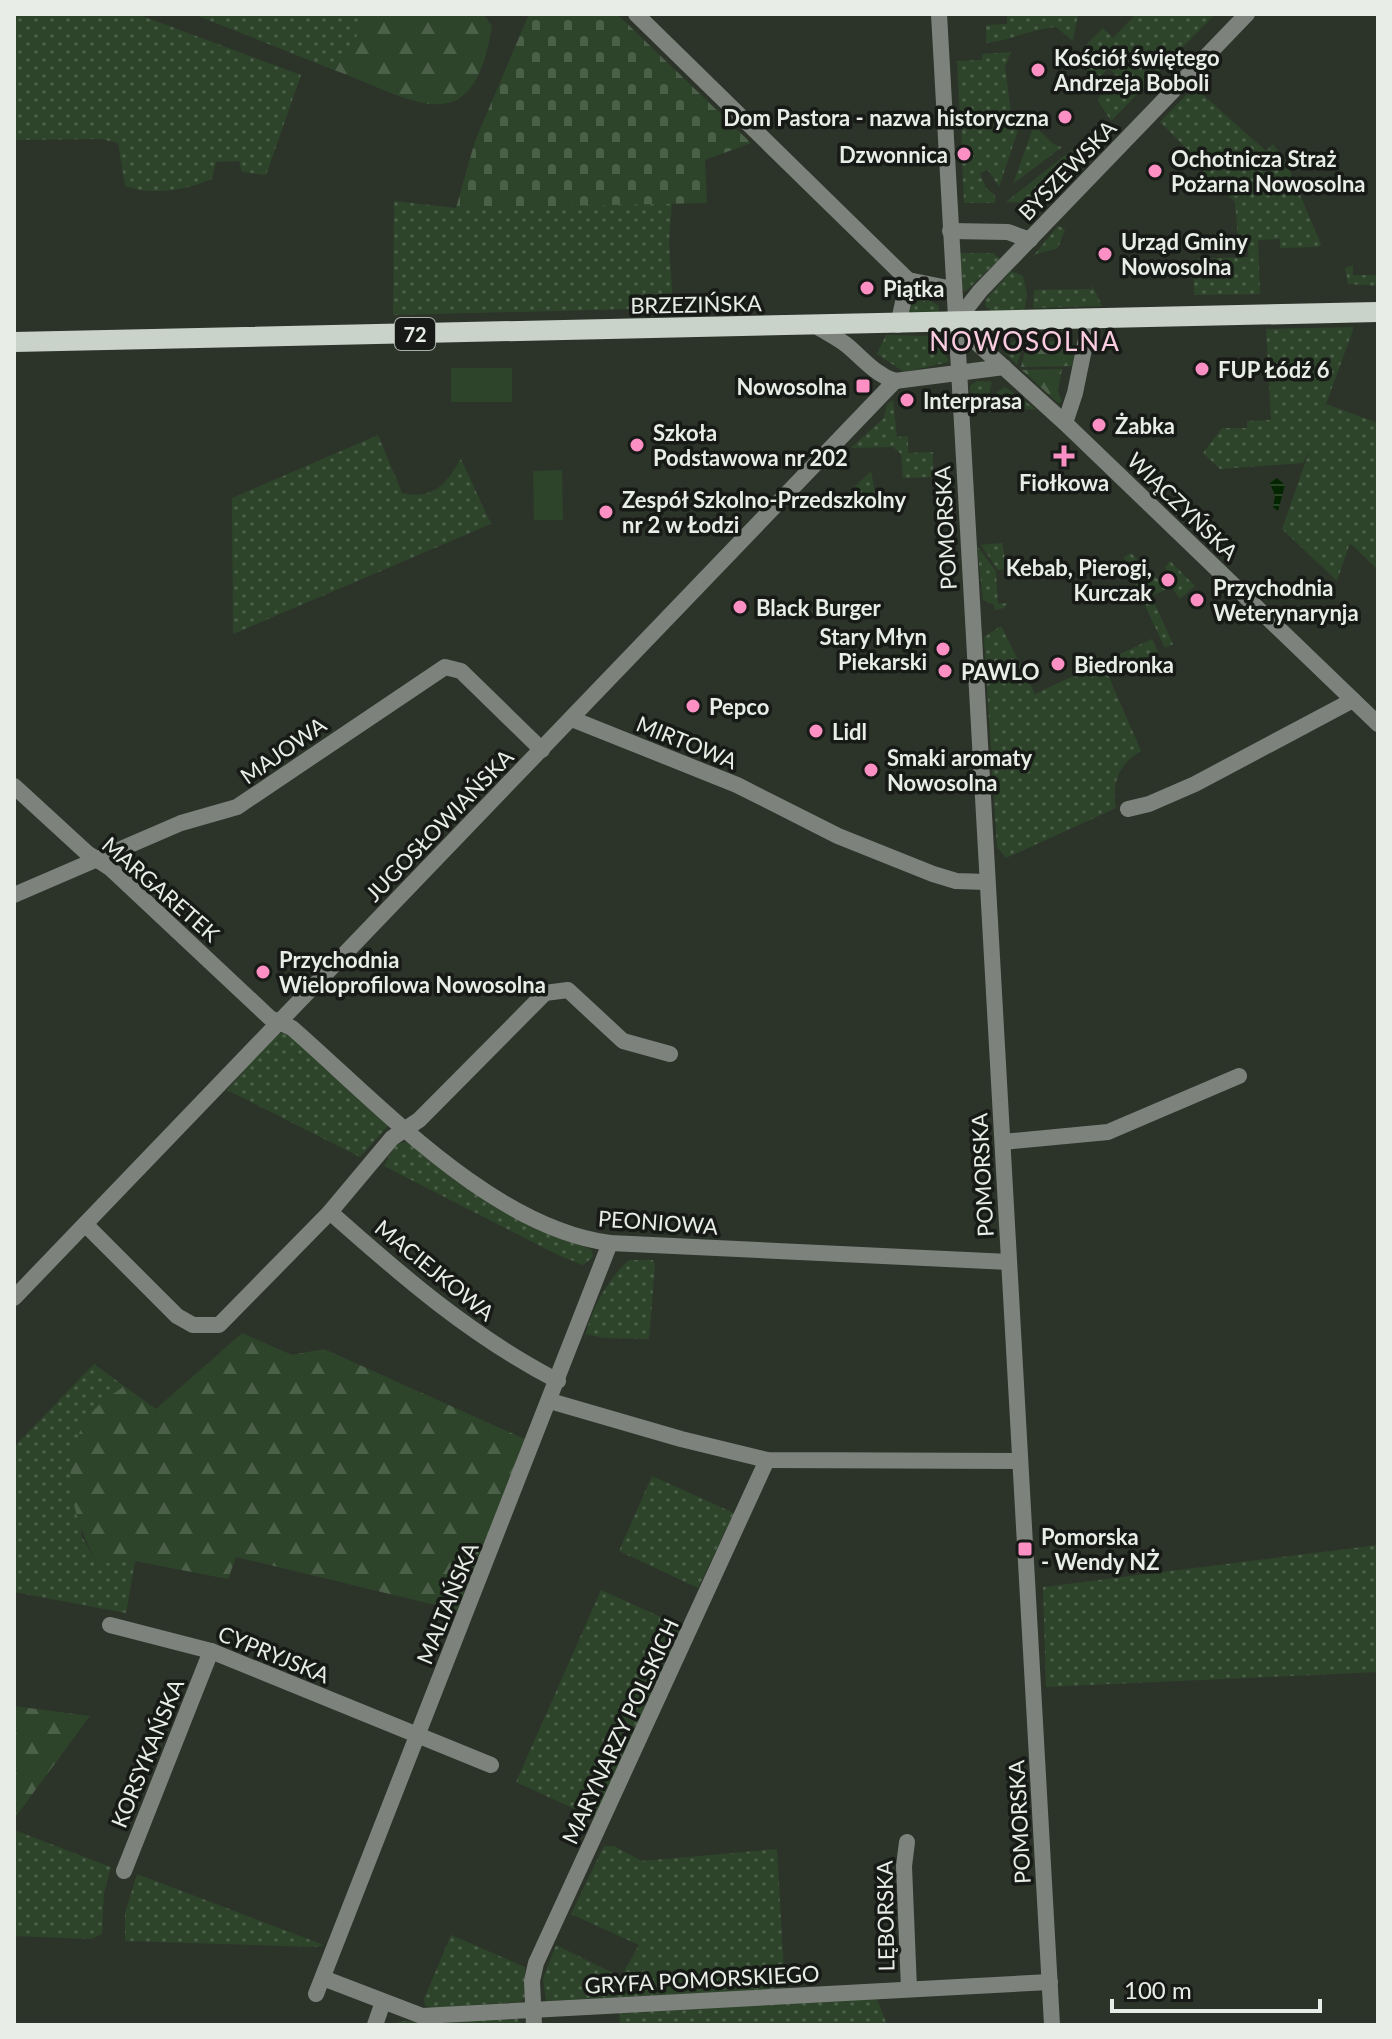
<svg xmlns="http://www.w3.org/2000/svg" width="1392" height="2039" viewBox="0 0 1392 2039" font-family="Lato,sans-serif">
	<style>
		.grass { fill: url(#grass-dots) }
		.forest { fill: url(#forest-firs) }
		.cemetery { fill: url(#cemetery-stones) }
		.park { fill: #2d442a }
		.water { fill: url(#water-rules) }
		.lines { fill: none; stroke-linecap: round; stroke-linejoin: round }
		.minor { stroke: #7e827d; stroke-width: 16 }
		.tertiary { stroke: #7e827d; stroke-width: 16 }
		.primary { stroke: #cad3c9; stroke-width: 20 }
		.poi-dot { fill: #fc8fc3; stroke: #171a16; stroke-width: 3 }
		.labels { text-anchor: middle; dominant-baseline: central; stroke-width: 7; stroke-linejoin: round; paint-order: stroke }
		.shield { fill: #171a16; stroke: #a9aea8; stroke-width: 2 }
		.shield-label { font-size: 20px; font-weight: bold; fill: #e8ede7 }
		.poi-label { font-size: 22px; font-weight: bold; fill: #e8ede7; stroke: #171a16; text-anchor: start }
		.street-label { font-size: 22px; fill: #e8ede7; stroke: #171a16 }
		.quarter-label { font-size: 26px; letter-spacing: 2px; fill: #fccce0; stroke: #171a16 }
	</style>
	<defs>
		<pattern id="grass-dots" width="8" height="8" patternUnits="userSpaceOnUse" patternTransform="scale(2)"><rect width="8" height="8" fill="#2d442a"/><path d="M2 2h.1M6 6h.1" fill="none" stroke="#4b5f49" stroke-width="1.8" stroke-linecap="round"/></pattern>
		<pattern id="forest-firs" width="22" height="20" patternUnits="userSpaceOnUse" patternTransform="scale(2)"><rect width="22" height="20" fill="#2d442a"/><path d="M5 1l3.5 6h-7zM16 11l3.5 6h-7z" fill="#4b5f49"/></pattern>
		<pattern id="cemetery-stones" width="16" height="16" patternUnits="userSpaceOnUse" patternTransform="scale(2)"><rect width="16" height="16" fill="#2d442a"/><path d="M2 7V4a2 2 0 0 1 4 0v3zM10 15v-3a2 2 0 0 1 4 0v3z" fill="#4b5f49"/></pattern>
		<pattern id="water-rules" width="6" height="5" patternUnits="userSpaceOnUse" patternTransform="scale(2)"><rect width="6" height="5" fill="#032500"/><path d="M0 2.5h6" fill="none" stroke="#284525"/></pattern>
	</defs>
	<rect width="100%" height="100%" fill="#2c342a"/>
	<!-- grass -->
	<g class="grass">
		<path d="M14 14H137L301 75 266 175 242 172 239 161 216 162 212 179C185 190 153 196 125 186L118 143 101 139 14 140Z"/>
		<path d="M193 14H367L357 36 334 70Z"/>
		<path d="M1007 14H1078L1073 41 1056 27C1031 29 1012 40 986 43V25L1007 24Z"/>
		<path d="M1136 14H1215L1111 121 1097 99 1119 79 1109 68 1090 86 1087 64 1080 51 1103 28 1113 38Z"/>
		<path d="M1011 52 1005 67 1011 113 960 117 957 61 982 60V54Z"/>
		<path d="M1194 87 1266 151 1273 144 1285 160 1321 244 1319 247 1280 248V239L1258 240 1260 294 1194 295 1193 259 1249 257 1246 238H1238L1235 202 1186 157 1190 152 1160 122Z"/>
		<path d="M1017 120 1020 124 999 187 988 170 980 173 986 188 995 195V203H964L962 161 971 160V146L962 145 961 126Z"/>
		<path d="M1034 125 1053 144 1062 147 1013 184Z"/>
		<path d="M1097 130 1101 134 1035 203 1006 202Z"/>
		<path d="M394 201 456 208 672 202 669 241 673 308 393 315Z"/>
		<path d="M1058 226 1065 229 1058 248 1034 255Z"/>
		<path d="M961 253H993L1000 259 966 291 961 289 957 255Z"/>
		<path d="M1353 265V275H1378V286L1348 284 1345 268Z"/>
		<path d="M1011 271 1023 276 1027 295 1024 312H994L986 307 985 300Z"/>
		<path d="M1091 282 1102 306 1033 308 1034 290 1093 289Z"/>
		<path d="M921 295 939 306V312H909V307Z"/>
		<path d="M1354 327 1326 404 1378 423V570L1350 543 1337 581 1282 529 1310 449 1303 463 1220 469 1203 453 1222 428H1247V421L1271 420 1266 329Z"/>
		<path d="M886 335 936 336 949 362 904 372 877 354Z"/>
		<path d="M1016 340H1024L1017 365 1002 349Z"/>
		<path d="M977 381 992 382 985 411 970 405V386Z"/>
		<path d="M1005 387 1036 409 988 412 993 395Z"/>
		<path d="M893 400 897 437 908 436V453L933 452V477L903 478 901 454 893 447 851 448 884 418 887 404Z"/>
		<path d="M378 435 402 493C434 500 446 484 461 459L491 524 233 634 232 498Z"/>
		<path d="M871 471 875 493 847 498V494Z"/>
		<path d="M1002 543 1007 569 998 570 981 545Z"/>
		<path d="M977 546 996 571 998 604 1008 603 1004 608 995 610 994 605 983 600Z"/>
		<path d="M1131 553 1166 587 1175 578 1165 568 1170 561 1195 586 1180 599 1172 587 1151 596 1173 644 1165 648 1125 563 1124 557Z"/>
		<path d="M1001 626 1035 694 1152 639 1158 652 1108 675 1141 751C1119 764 1111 783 1116 808L1006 858 997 847 984 637Z"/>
		<path d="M284 1032 291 1034 388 1126 360 1157 227 1090 275 1035Z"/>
		<path d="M409 1141 499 1210 592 1250 593 1257 583 1265 558 1255 384 1166 396 1144Z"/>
		<path d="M629 1260H653L655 1265 649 1339 603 1338 587 1334 584 1341C591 1310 605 1282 629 1260Z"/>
		<path d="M94 1364 124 1386 94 1410 81 1535 97 1563 135 1561 126 1613 14 1592V1447Z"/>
		<path d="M652 1476 734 1513 698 1588 619 1551Z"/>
		<path d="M1378 1545V1672L1046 1687 1043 1587Z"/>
		<path d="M601 1590 683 1627 594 1818 516 1782Z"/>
		<path d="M14 1830 111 1867 104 1893 102 1934 91 1939 14 1936Z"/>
		<path d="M604 1846H614L642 1861 777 1849 785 1989 546 2001 543 1979 556 1945 621 1977 639 1945 571 1914Z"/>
		<path d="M137 1874 324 1945 316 1947 125 1941V1913Z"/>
		<path d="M451 1935 525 1967V1997L520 2002 435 2008 425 2006 424 1999Z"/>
		<path d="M876 1996 887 2025H620L619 2011Z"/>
		<path d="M517 2018 523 2025H390L402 2021Z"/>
	</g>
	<!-- forest -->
	<g class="forest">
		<path d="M367 14H483L492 26C473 146 415 100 334 70L357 36Z"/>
		<path d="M1046 338 1049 342 1068 338 1076 348 1072 366 1021 367 1028 340Z"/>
		<path d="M1062 369 1058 392 1062 402 1058 403 1022 370Z"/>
		<path d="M242 1333 292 1355 324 1349 529 1441 460 1611 236 1557 228 1579 135 1561 97 1563C71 1515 55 1456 94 1410 102 1401 115 1393 124 1386L156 1409Z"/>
		<path d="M14 1706 90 1716 14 1819Z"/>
	</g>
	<!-- cemetery -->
	<path class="cemetery" d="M529 14H617L751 143 705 160 707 203 456 208 475 141Z"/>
	<!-- park -->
	<g class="park">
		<rect x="451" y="368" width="61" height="34"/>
		<path d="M562 470 563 520H534L533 471Z"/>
	</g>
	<!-- water -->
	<path class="water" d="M1277 478 1285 485 1278 511 1273 507 1275 496 1270 483Z"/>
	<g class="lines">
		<!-- minor -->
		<g class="minor">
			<path d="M636 14 908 280"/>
			<path d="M950 231 1008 232 1030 240"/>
			<path d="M908 280 953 289"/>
			<path d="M898 325 908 280"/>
			<path d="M816 326C827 333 840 339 849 347 864 360 875 374 895 381L1004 367"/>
			<path d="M1065 423 1075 393 1090 320"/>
			<path d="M572 719 737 785 838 836 933 874 956 881 987 882"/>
			<path d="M14 786 87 853 110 868 270 1018 292 1028C378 1103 492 1228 610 1243L1009 1262"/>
			<path d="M1128 809 1149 804 1195 784 1353 700"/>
			<path d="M14 895 181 823 237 807 445 667 461 671 542 750"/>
			<path d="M1003 1142 1108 1132 1239 1076"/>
			<path d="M330 1212C402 1276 471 1336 558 1381"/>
			<path d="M86 1225 177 1316 193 1325H219L330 1212 392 1138 419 1120 545 993 568 990 623 1041 670 1054"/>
			<path d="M14 1298 895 381"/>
			<path d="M550 1401 681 1439 767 1460 1020 1461"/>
			<path d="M110 1625 211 1651 491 1765"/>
			<path d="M907 1842 904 1866 909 1989"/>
			<path d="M124 1871 211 1651"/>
			<path d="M323 1978 422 2016 1050 1982"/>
			<path d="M316 1994 610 1243"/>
			<path d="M375 2025 383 2002"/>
			<path d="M534 2025 532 1981 536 1963 767 1460"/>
		</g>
		<!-- tertiary -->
		<g class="tertiary">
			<path d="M939 14 1052 2025"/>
			<path d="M955 323 1065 423 1378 724"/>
			<path d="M955 323 980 291 1247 14"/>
		</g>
		<!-- primary -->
		<path class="primary" d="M14 342 1378 312"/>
	</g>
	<!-- markers -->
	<g class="poi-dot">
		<circle cx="1038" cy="70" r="8"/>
		<circle cx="1065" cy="117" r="8"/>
		<circle cx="964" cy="154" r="8"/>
		<circle cx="1155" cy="171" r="8"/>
		<circle cx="1105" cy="254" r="8"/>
		<circle cx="867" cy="288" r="8"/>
		<circle cx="1202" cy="369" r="8"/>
		<rect x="855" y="378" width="16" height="16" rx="4"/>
		<circle cx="907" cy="400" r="8"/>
		<circle cx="1099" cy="425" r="8"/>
		<circle cx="637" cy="445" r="8"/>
		<path d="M1060 444h8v8h8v8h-8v8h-8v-8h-8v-8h8z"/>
		<circle cx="606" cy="512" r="8"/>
		<circle cx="1168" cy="580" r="8"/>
		<circle cx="1197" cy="600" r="8"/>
		<circle cx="740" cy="607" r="8"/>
		<circle cx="943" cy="649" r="8"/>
		<circle cx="1058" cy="664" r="8"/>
		<circle cx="945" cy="671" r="8"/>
		<circle cx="693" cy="706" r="8"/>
		<circle cx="816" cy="731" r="8"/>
		<circle cx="871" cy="770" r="8"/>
		<circle cx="263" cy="972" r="8"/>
		<rect x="1017" y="1541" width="16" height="16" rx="4"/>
	</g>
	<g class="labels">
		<!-- shield labels -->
		<rect class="shield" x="395" y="318" width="40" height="32" rx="6"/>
		<g class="shield-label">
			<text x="415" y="334">72</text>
		</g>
		<!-- poi labels -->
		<g class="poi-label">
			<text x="1054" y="57">Kościół świętego<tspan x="1054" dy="25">Andrzeja Boboli</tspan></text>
			<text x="1049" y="117" text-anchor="end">Dom Pastora - nazwa historyczna</text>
			<text x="948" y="154" text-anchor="end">Dzwonnica</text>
			<text x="1171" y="158">Ochotnicza Straż<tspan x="1171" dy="25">Pożarna Nowosolna</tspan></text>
			<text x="1121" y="241">Urząd Gminy<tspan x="1121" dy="25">Nowosolna</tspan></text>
			<text x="883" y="288">Piątka</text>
			<text x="1218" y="369">FUP Łódź 6</text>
			<text x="847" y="386" text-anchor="end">Nowosolna</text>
			<text x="923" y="400">Interprasa</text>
			<text x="1115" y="425">Żabka</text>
			<text x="653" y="432">Szkoła<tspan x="653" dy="25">Podstawowa nr 202</tspan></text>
			<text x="1064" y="482" text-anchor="middle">Fiołkowa</text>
			<text x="622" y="499">Zespół Szkolno-Przedszkolny<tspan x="622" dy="25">nr 2 w Łodzi</tspan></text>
			<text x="1152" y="567" text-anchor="end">Kebab, Pierogi,<tspan x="1152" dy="25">Kurczak</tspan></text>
			<text x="1213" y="587">Przychodnia<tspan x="1213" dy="25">Weterynarynja</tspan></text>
			<text x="756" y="607">Black Burger</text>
			<text x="927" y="636" text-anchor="end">Stary Młyn<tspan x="927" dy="25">Piekarski</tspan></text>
			<text x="1074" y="664">Biedronka</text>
			<text x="961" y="671">PAWLO</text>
			<text x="709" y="706">Pepco</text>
			<text x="832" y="731">Lidl</text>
			<text x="887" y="757">Smaki aromaty<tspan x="887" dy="25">Nowosolna</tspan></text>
			<text x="279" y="959">Przychodnia<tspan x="279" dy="25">Wieloprofilowa Nowosolna</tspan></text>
			<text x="1041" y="1536">Pomorska<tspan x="1041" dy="25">- Wendy NŻ</tspan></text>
		</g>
		<!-- street labels -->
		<g class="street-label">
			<text transform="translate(1067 170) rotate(-46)">BYSZEWSKA</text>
			<text transform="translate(696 304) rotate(-1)">BRZEZIŃSKA</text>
			<text transform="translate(1183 506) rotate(44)">WIĄCZYŃSKA</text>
			<text transform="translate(945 528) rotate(-93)">POMORSKA</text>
			<text transform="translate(687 742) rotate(22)">MIRTOWA</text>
			<text transform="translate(283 750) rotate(-35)">MAJOWA</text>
			<text transform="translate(439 825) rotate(-46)">JUGOSŁOWIAŃSKA</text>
			<text transform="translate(161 889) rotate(41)">MARGARETEK</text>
			<text transform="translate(982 1175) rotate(-93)">POMORSKA</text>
			<text transform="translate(658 1222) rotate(4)">PEONIOWA</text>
			<text transform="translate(435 1270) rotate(39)">MACIEJKOWA</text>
			<text transform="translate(447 1603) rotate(-68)">MALTAŃSKA</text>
			<text transform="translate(274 1654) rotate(22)">CYPRYJSKA</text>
			<text transform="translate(620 1731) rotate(-65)">MARYNARZY POLSKICH</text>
			<text transform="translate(147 1753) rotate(-68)">KORSYKAŃSKA</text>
			<text transform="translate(1019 1822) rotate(-93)">POMORSKA</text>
			<text transform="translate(885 1916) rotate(-91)">LĘBORSKA</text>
			<text transform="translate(702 1979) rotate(-3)">GRYFA POMORSKIEGO</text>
		</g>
		<!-- quarter labels -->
		<g class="quarter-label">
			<text x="1025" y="341">NOWOSOLNA</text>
		</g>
	</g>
	<!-- border -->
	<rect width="1392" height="2039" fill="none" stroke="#e8ede7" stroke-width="32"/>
	<!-- scale -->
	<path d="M1112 1999v12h208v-12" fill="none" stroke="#e8ede7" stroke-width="4"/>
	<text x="1124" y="1999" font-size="24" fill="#e8ede7" stroke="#171a16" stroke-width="6" paint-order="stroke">100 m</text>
</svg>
